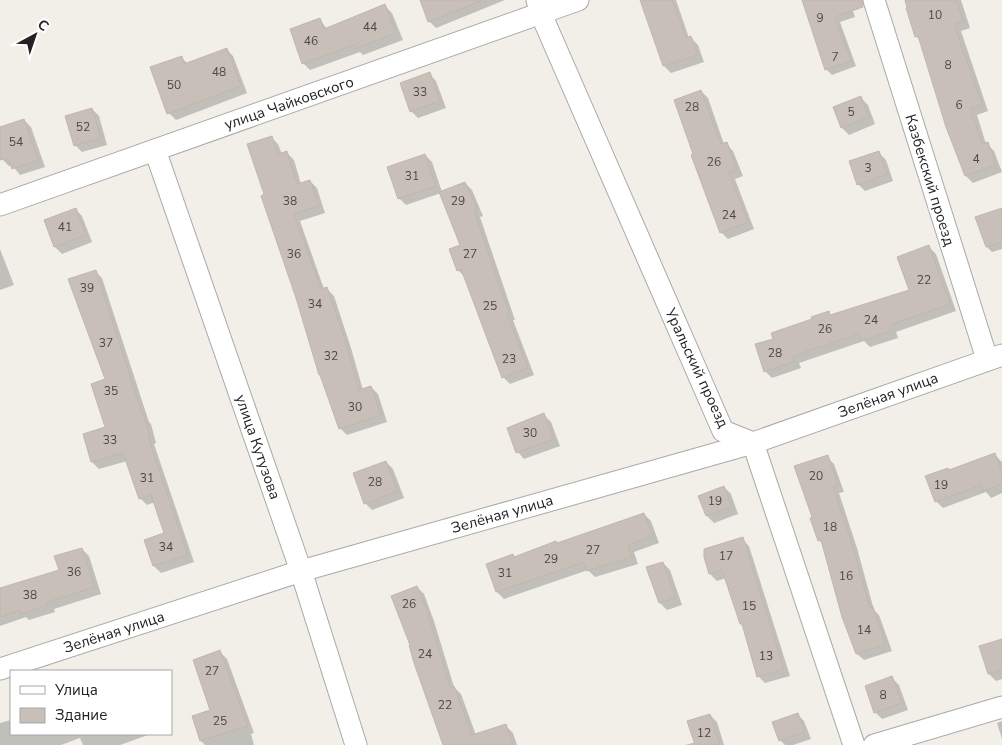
<svg xmlns="http://www.w3.org/2000/svg" width="1002" height="745" viewBox="0 0 1002 745" font-family="'Nunito Sans',sans-serif">
	<style>
		.shadow { fill: #0003 }
		.building { fill: #c7bfb8; stroke: #c4b6ab }
		.lines { fill: none; stroke-linecap: round; stroke-linejoin: round }
		.minor-casing { stroke: #a9a9a9; stroke-width: 23 }
		.minor { stroke: #fff; stroke-width: 21 }
		.labels { text-anchor: middle; dominant-baseline: central; stroke-width: 4.5; stroke-linejoin: round; paint-order: stroke }
		.number-label { font-size: 12px; fill: #4b4948 }
		.street-label { font-size: 15px; fill: #222; stroke: #fff }
	</style>
	<rect width="100%" height="100%" fill="#f2efe9"/>
	<!-- shadow -->
	<g class="shadow">
		<path d="M421 0H505L436 28 429 21Z"/>
		<path d="M641 0H676L689 38H691L698 45 704 62 671 73 664 66Z"/>
		<path d="M804 0H849L855 17 840 22 856 66 832 75 826 69Z"/>
		<path d="M906 0H961L970 28 961 31 988 111 977 115 986 144H987L994 151 1002 172 973 183 966 176 921 41 916 36Z"/>
		<path d="M385 6 392 13 403 40 363 55 360 52 310 70 303 63 291 30 320 20 327 29Z"/>
		<path d="M226 49 233 56 247 93 176 120 169 113 152 67 181 57 188 64Z"/>
		<path d="M429 74 436 81 446 108 418 118 411 111Z"/>
		<path d="M701 91 708 98 724 144H726L733 151 743 176 735 179 754 229 728 239 721 232Z"/>
		<path d="M861 98 868 105 875 124 849 135 842 128Z"/>
		<path d="M92 109 99 116 107 145 82 152 75 145Z"/>
		<path d="M24 120 31 127 45 167 20 175 12 165 9 166 2 159 0 153V128Z"/>
		<path d="M271 137 278 144 282 154 287 153 294 160 301 184 310 181 317 188 325 213 300 221 324 289H327L334 296 351 348 363 390 371 387 378 394 387 422 347 435 340 428 266 195Z"/>
		<path d="M879 153 886 160 893 181 865 191 858 184Z"/>
		<path d="M425 155 432 162 442 192 465 183 472 190 483 216 480 217 515 320H513L534 375 510 384 503 377 466 278 458 270 461 246 441 193 406 205 399 198Z"/>
		<path d="M75 209 82 216 92 242 62 254 55 247 46 221Z"/>
		<path d="M1002 209V249L992 252 987 247 977 217Z"/>
		<path d="M929 247 936 254 956 311 896 332 898 338 870 347 864 341 799 363 801 368 772 378 765 371 774 339 829 313 832 316 911 291Z"/>
		<path d="M0 249 14 285 0 290Z"/>
		<path d="M95 271 102 278 149 422 151 424 156 443 154 444 194 562 161 573 154 566 146 541 166 534 155 502 147 505 140 498 127 461 99 469 92 462 84 435 107 428 106 380Z"/>
		<path d="M544 415 551 422 560 446 524 459 518 452Z"/>
		<path d="M995 455 1002 462V493L991 498 986 492 943 508 936 501 948 469 950 471Z"/>
		<path d="M827 457 834 464 844 492 839 493 857 548 874 610 879 615 892 651 864 660 857 654 824 546 819 540Z"/>
		<path d="M386 462 393 469 404 498 372 510 365 503Z"/>
		<path d="M724 487 731 494 738 514 714 523 707 516Z"/>
		<path d="M644 514 651 521 659 543 634 552 638 564 595 577 588 570 504 599 497 592 488 564 513 556 515 558Z"/>
		<path d="M742 539 749 546 790 676 765 683 758 676 745 628 741 624 726 578 717 581 710 574 705 556Z"/>
		<path d="M82 549 89 556 101 594 54 609 55 612 29 620 26 617 0 626V590L60 571Z"/>
		<path d="M663 563 670 570 682 605 667 610 660 603Z"/>
		<path d="M417 587 424 594 434 621 454 687 461 694 476 735 506 726 513 733 517 745H444Z"/>
		<path d="M1002 640V679L996 681 989 674 981 647Z"/>
		<path d="M220 652 227 659 254 733 251 734 254 745H205L201 741 212 711Z"/>
		<path d="M892 678 899 685 908 710 882 719 875 712Z"/>
		<path d="M797 714 804 721 811 739 793 745H785L780 740Z"/>
		<path d="M710 715 717 722 724 745H685L696 742Z"/>
		<path d="M11 720V734L148 735 120 745H83L80 738 61 745H0V723Z"/>
		<path d="M1002 721V739L997 723Z"/>
	</g>
	<!-- building -->
	<g class="building">
		<path d="M420 0H480L481 1 428 22Z"/>
		<path d="M640 0H672L686 38 691 36 698 55 663 66Z"/>
		<path d="M802 0H862L863 7 835 17 851 61 825 70Z"/>
		<path d="M905 0H956L963 21 954 24 982 104 970 108 982 144 988 142 996 165 965 176 946 127 918 36 915 37 906 8H907Z"/>
		<path d="M385 4 396 33 355 49 354 45 302 64 290 29 320 18 324 29Z"/>
		<path d="M227 48 241 86 167 114 150 67 182 56 184 64Z"/>
		<path d="M430 72 440 101 410 112 400 83Z"/>
		<path d="M701 90 721 144 727 142 737 169 729 172 748 222 720 233 691 155 693 154 674 100Z"/>
		<path d="M861 96 869 117 841 128 833 107Z"/>
		<path d="M92 108 101 138 74 146 65 116Z"/>
		<path d="M24 119 38 160 12 169 8 158 0 160V127Z"/>
		<path d="M272 136 278 154 287 151 297 184 310 180 319 206 294 214 321 289 327 287 345 340 359 390 371 386 381 415 339 429 320 375H319L296 298 261 196 264 194 247 144Z"/>
		<path d="M879 151 887 174 857 185 849 161Z"/>
		<path d="M425 154 436 186 398 199 387 167Z"/>
		<path d="M465 182 477 209 474 210 509 313H507L528 368 502 378 461 269 457 271 449 249 460 245 439 192Z"/>
		<path d="M76 208 86 235 54 247 44 220Z"/>
		<path d="M1002 208V242L986 247 975 217Z"/>
		<path d="M929 245 950 304 890 325 891 331 861 341 859 334 793 356 795 361 764 372 755 344 773 339 771 333 812 319 811 317 829 311 830 315 909 290 897 257Z"/>
		<path d="M96 270 143 416 144 415 150 436 148 437 188 555 153 566 144 540 164 533 151 495 139 499 123 453 91 462 83 434 105 427 91 384 105 379 68 279Z"/>
		<path d="M544 413 554 439 516 453 507 428Z"/>
		<path d="M995 453 1002 472V484L983 491 981 485 935 502 925 476 948 468 949 470Z"/>
		<path d="M828 455 838 485 833 486 851 540 870 608 873 607 886 644 856 654 842 617 821 540 818 541 810 518 812 517 794 466Z"/>
		<path d="M386 461 398 491 364 504 353 473Z"/>
		<path d="M724 486 732 507 706 516 698 496Z"/>
		<path d="M644 513 653 536 628 545 632 557 587 571 584 562 496 592 486 564 513 554 514 557 556 541 557 543Z"/>
		<path d="M743 537 784 669 757 677 742 624H740L722 570 709 574 704 557V549Z"/>
		<path d="M82 548 95 587 47 602 48 605 21 614 20 610 0 617V588L59 570 54 556Z"/>
		<path d="M663 562 676 598 659 603 646 567Z"/>
		<path d="M417 586 428 613 450 687 454 686 472 735 506 724 513 745H443L414 663 409 645H410L391 596Z"/>
		<path d="M1002 639V670L988 674 979 646Z"/>
		<path d="M220 650 248 726 200 741 192 716 210 710 193 660Z"/>
		<path d="M892 676 902 703 874 713 865 686Z"/>
		<path d="M798 713 805 732 779 741 772 722Z"/>
		<path d="M710 714 720 745H695L687 721Z"/>
	</g>
	<g class="lines">
		<defs>
			<g id="minor">
				<path d="M537 0 541 14 723 431 753 443 854 745"/>
				<path d="M874 0 987 359"/>
				<path d="M155 150 301 571 356 745"/>
				<path d="M0 205 578 0"/>
				<path d="M0 669 301 571 753 443 1002 355"/>
				<path d="M874 745 1002 707"/>
			</g>
		</defs>
		<!-- minor casing -->
		<use href="#minor" class="minor-casing"/>
		<!-- minor -->
		<use href="#minor" class="minor"/>
	</g>
	<g class="labels">
		<!-- number labels -->
		<g class="number-label">
			<text x="935" y="15">10</text>
			<text x="820" y="18">9</text>
			<text x="370" y="27">44</text>
			<text x="311" y="41">46</text>
			<text x="835" y="57">7</text>
			<text x="948" y="65">8</text>
			<text x="219" y="72">48</text>
			<text x="174" y="85">50</text>
			<text x="420" y="92">33</text>
			<text x="959" y="105">6</text>
			<text x="692" y="107">28</text>
			<text x="851" y="112">5</text>
			<text x="83" y="127">52</text>
			<text x="16" y="142">54</text>
			<text x="976" y="159">4</text>
			<text x="714" y="162">26</text>
			<text x="868" y="168">3</text>
			<text x="412" y="176">31</text>
			<text x="290" y="201">38</text>
			<text x="458" y="201">29</text>
			<text x="729" y="215">24</text>
			<text x="65" y="227">41</text>
			<text x="294" y="254">36</text>
			<text x="470" y="254">27</text>
			<text x="924" y="280">22</text>
			<text x="87" y="288">39</text>
			<text x="315" y="304">34</text>
			<text x="490" y="306">25</text>
			<text x="871" y="320">24</text>
			<text x="825" y="329">26</text>
			<text x="106" y="343">37</text>
			<text x="775" y="353">28</text>
			<text x="331" y="356">32</text>
			<text x="509" y="359">23</text>
			<text x="111" y="391">35</text>
			<text x="355" y="407">30</text>
			<text x="530" y="433">30</text>
			<text x="110" y="440">33</text>
			<text x="816" y="476">20</text>
			<text x="147" y="478">31</text>
			<text x="375" y="482">28</text>
			<text x="941" y="485">19</text>
			<text x="715" y="501">19</text>
			<text x="830" y="527">18</text>
			<text x="166" y="547">34</text>
			<text x="593" y="550">27</text>
			<text x="726" y="556">17</text>
			<text x="551" y="559">29</text>
			<text x="74" y="572">36</text>
			<text x="505" y="573">31</text>
			<text x="846" y="576">16</text>
			<text x="30" y="595">38</text>
			<text x="409" y="604">26</text>
			<text x="749" y="606">15</text>
			<text x="864" y="630">14</text>
			<text x="425" y="654">24</text>
			<text x="766" y="656">13</text>
			<text x="212" y="671">27</text>
			<text x="883" y="695">8</text>
			<text x="445" y="705">22</text>
			<text x="220" y="721">25</text>
			<text x="704" y="733">12</text>
		</g>
		<!-- street labels -->
		<g class="street-label">
			<text transform="translate(289 103) rotate(-19)">улица Чайковского</text>
			<text transform="translate(930 180) rotate(73)">Казбекский проезд</text>
			<text transform="translate(697 368) rotate(65)">Уральский проезд</text>
			<text transform="translate(888 395) rotate(-20)">Зелёная улица</text>
			<text transform="translate(258 447) rotate(71)">улица Кутузова</text>
			<text transform="translate(502 514) rotate(-16)">Зелёная улица</text>
			<text transform="translate(114 632) rotate(-18)">Зелёная улица</text>
		</g>
	</g>
	<!-- legend -->
	<rect x="10" y="670" width="162" height="65" fill="#ffffff" stroke="#a7a7a7"/>
	<rect x="20" y="686" width="25" height="8" fill="#ffffff" stroke="#a7a7a7"/>
	<text x="55" y="695" font-size="15" fill="#222222">Улица</text>
	<rect x="20" y="708" width="25" height="15" fill="#c7bfb8" stroke="#a7a7a7"/>
	<text x="55" y="720" font-size="15" fill="#222222">Здание</text>
	<!-- north arrow -->
	<g transform="translate(35 35) rotate(40)" stroke="#ffffff" stroke-width="4" paint-order="stroke">
	<path d="M0-4L9 19L0 12L-9 19Z" fill="#222222"/>
	<text y="-8" font-size="14" font-weight="bold" text-anchor="middle" fill="#222222">С</text>
	</g>
</svg>
